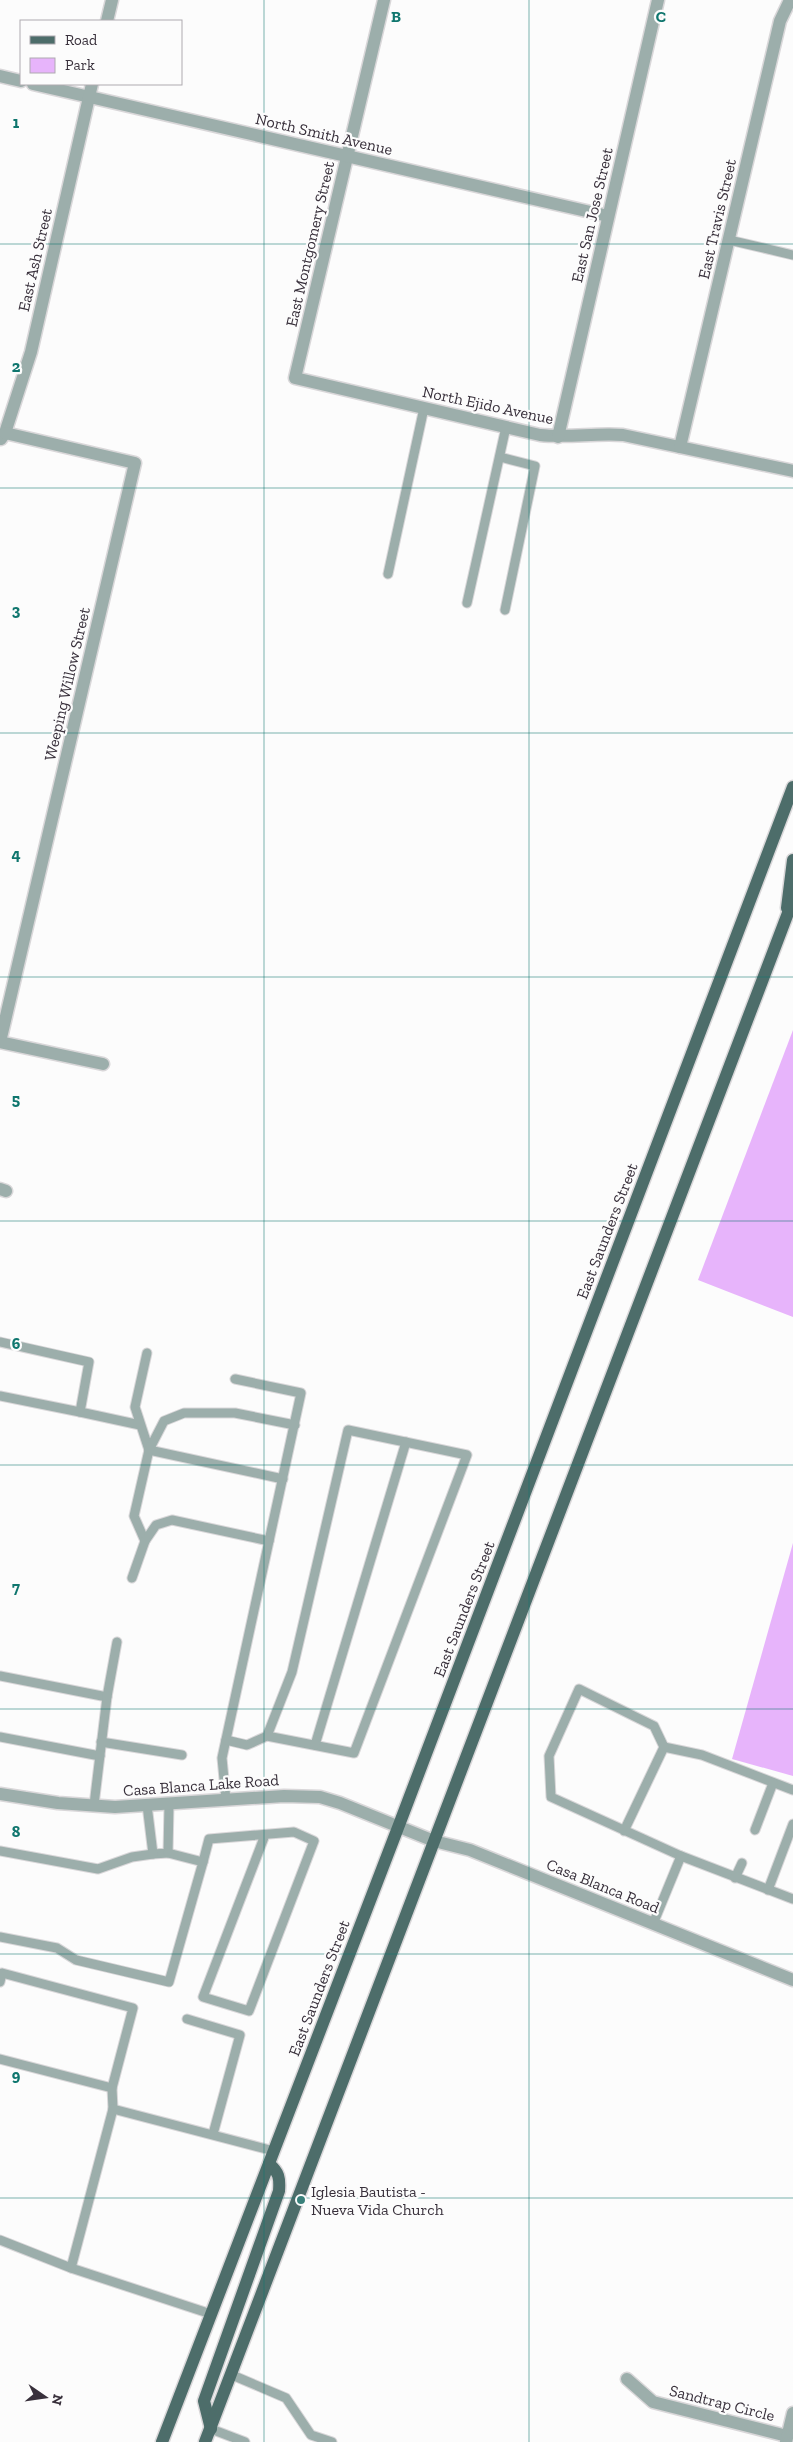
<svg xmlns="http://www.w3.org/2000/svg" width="793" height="2442" viewBox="0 0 793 2442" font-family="'Zilla Slab',serif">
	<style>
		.green { fill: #e7b4fb }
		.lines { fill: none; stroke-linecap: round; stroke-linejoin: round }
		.service-casing { stroke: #d9d7d9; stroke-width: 11 }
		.minor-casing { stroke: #d9d7d9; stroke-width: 15 }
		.primary-casing { stroke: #d9d7d9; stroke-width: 15 }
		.service { stroke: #9caeab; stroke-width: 9 }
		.minor { stroke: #9caeab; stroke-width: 12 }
		.primary { stroke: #4d6d6a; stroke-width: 12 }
		.grid { fill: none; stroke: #0f766e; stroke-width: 1; stroke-opacity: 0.55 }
		.poi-dot { fill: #39807a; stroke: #fcfcfc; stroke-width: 2 }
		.labels { text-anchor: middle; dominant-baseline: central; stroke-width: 4.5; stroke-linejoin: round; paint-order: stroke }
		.street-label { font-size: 16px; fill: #38303b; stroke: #fcfcfc }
		.poi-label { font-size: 16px; fill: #38303b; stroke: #fcfcfc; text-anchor: start }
		.grid-label { font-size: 16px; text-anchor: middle; font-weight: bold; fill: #0f766e; stroke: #fcfcfc; stroke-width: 4.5; stroke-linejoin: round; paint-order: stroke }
	</style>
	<rect width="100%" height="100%" fill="#fcfcfc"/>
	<!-- green -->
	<g class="green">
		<path d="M793 1030V1317L698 1280Z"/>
		<path d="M793 1543V1776L732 1759Z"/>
	</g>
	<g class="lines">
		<defs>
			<g id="service">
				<path d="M729 240 793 255"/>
				<path d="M500 457 535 466 505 610"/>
				<path d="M388 574 424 408"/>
				<path d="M467 603 506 427"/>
				<path d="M0 1342 89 1362 80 1412 140 1425"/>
				<path d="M147 1353 135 1407 149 1450"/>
				<path d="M235 1379 301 1393 269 1541"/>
				<path d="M0 1396 80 1412"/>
				<path d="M149 1450 283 1479"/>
				<path d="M145 1541 134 1516 149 1450 164 1421 184 1413H235L295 1425"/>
				<path d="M132 1578 145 1541 156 1525 172 1520 269 1541 222 1758 226 1800"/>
				<path d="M0 1676 107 1697"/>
				<path d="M0 1737 100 1756"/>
				<path d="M226 1740 247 1745 267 1736 354 1753 467 1455 348 1430 292 1672 267 1736"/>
				<path d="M101 1742 182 1755"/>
				<path d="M315 1745 406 1442"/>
				<path d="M664 1747 702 1755 793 1790"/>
				<path d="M94 1805 107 1697 117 1642"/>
				<path d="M147 1805 153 1854 168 1853 169 1805"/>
				<path d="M755 1830 773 1783"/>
				<path d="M624 1831 664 1747 654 1726 579 1689 549 1756 551 1797 681 1856 653 1924"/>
				<path d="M0 1851 98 1869 132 1857 153 1854"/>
				<path d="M681 1856 793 1899"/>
				<path d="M203 1862 209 1839 294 1832 314 1841 249 2011 203 1997 265 1835"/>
				<path d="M735 1878 742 1863"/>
				<path d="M768 1890 793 1824"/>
				<path d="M0 1937 57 1948 76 1960 169 1982 203 1862 168 1853"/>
				<path d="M0 1982 2 1973 133 2008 112 2088 0 2059"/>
				<path d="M187 2019 240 2035 213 2134"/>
				<path d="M112 2088 113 2109"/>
				<path d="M0 2240 71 2268 211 2314"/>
				<path d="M71 2268 113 2109 274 2151"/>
				<path d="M232 2375 286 2398 311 2435 332 2442"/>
				<path d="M211 2429 245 2442"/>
			</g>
			<g id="minor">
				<path d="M384 0 295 378 540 435C568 438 595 433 623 435L793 471"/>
				<path d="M107 21 112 0"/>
				<path d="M0 76 21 81"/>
				<path d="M33 84 608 216"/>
				<path d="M558 437 658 0"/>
				<path d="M1 439 5 433 31 352 92 84"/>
				<path d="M680 447 780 21 790 0"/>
				<path d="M0 1042 135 463 5 433"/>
				<path d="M0 1042 103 1064"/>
				<path d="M0 1189 6 1191"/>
				<path d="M0 1794 58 1803 115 1807 284 1796 320 1797 340 1803 434 1841 470 1850 793 1980"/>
				<path d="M627 2379 653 2402 787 2436"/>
				<path d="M786 2442 793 2413"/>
			</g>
			<g id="primary">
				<path d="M787 908 793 860"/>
				<path d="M211 2429 204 2401 279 2191C280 2178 279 2172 269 2164"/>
				<path d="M162 2442 399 1825 793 787"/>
				<path d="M205 2442 793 900"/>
			</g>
		</defs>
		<!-- service casing -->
		<use href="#service" class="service-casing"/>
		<!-- minor casing -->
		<use href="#minor" class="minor-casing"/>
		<!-- primary casing -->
		<use href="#primary" class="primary-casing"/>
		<!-- service -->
		<use href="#service" class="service"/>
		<!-- minor -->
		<use href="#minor" class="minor"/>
		<!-- primary -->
		<use href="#primary" class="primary"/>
	</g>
	<!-- grid -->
	<path class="grid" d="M264 0V2442M529 0V2442M0 244H793M0 488H793M0 733H793M0 977H793M0 1221H793M0 1465H793M0 1709H793M0 1954H793M0 2198H793"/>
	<!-- markers -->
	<circle class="poi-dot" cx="301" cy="2200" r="5"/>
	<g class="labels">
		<!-- street labels -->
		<g class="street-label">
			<text transform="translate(324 134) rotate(13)">North Smith Avenue</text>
			<text transform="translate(592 215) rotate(-77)">East San Jose Street</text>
			<text transform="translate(717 219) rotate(-77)">East Travis Street</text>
			<text transform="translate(310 244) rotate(-77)">East Montgomery Street</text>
			<text transform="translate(35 260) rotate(-77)">East Ash Street</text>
			<text transform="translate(488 405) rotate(12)">North Ejido Avenue</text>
			<text transform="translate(67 684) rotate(-77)">Weeping Willow Street</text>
			<text transform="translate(607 1231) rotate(-69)">East Saunders Street</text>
			<text transform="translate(464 1609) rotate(-69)">East Saunders Street</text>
			<text transform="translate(201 1785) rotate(-4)">Casa Blanca Lake Road</text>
			<text transform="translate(603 1886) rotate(22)">Casa Blanca Road</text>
			<text transform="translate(319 1988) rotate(-69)">East Saunders Street</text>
			<text transform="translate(722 2403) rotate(14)">Sandtrap Circle</text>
		</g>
		<!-- poi labels -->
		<g class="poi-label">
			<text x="311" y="2191">Iglesia Bautista -<tspan x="311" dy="18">Nueva Vida Church</tspan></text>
		</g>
	</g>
	<g class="grid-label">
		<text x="396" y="22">B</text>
		<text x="661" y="22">C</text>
		<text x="16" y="128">1</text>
		<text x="16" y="372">2</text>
		<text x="16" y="616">3</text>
		<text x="16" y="860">4</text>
		<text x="16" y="1105">5</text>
		<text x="16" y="1349">6</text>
		<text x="16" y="1593">7</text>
		<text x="16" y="1837">8</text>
		<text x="16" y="2081">9</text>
	</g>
	<!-- legend -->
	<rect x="20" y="20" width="162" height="65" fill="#fcfcfc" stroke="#aeaaaf"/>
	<rect x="30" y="36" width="25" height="8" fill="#4d6d6a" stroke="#aeaaaf"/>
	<text x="65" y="45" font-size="15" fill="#38303b">Road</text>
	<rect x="30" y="58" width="25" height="15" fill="#e7b4fb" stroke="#aeaaaf"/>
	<text x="65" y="70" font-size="15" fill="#38303b">Park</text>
	<!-- north arrow -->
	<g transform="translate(45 2397) rotate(103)" stroke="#fcfcfc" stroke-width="4" paint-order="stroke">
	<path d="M0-4L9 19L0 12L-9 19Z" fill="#38303b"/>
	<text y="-8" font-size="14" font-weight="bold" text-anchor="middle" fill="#38303b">N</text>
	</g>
</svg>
